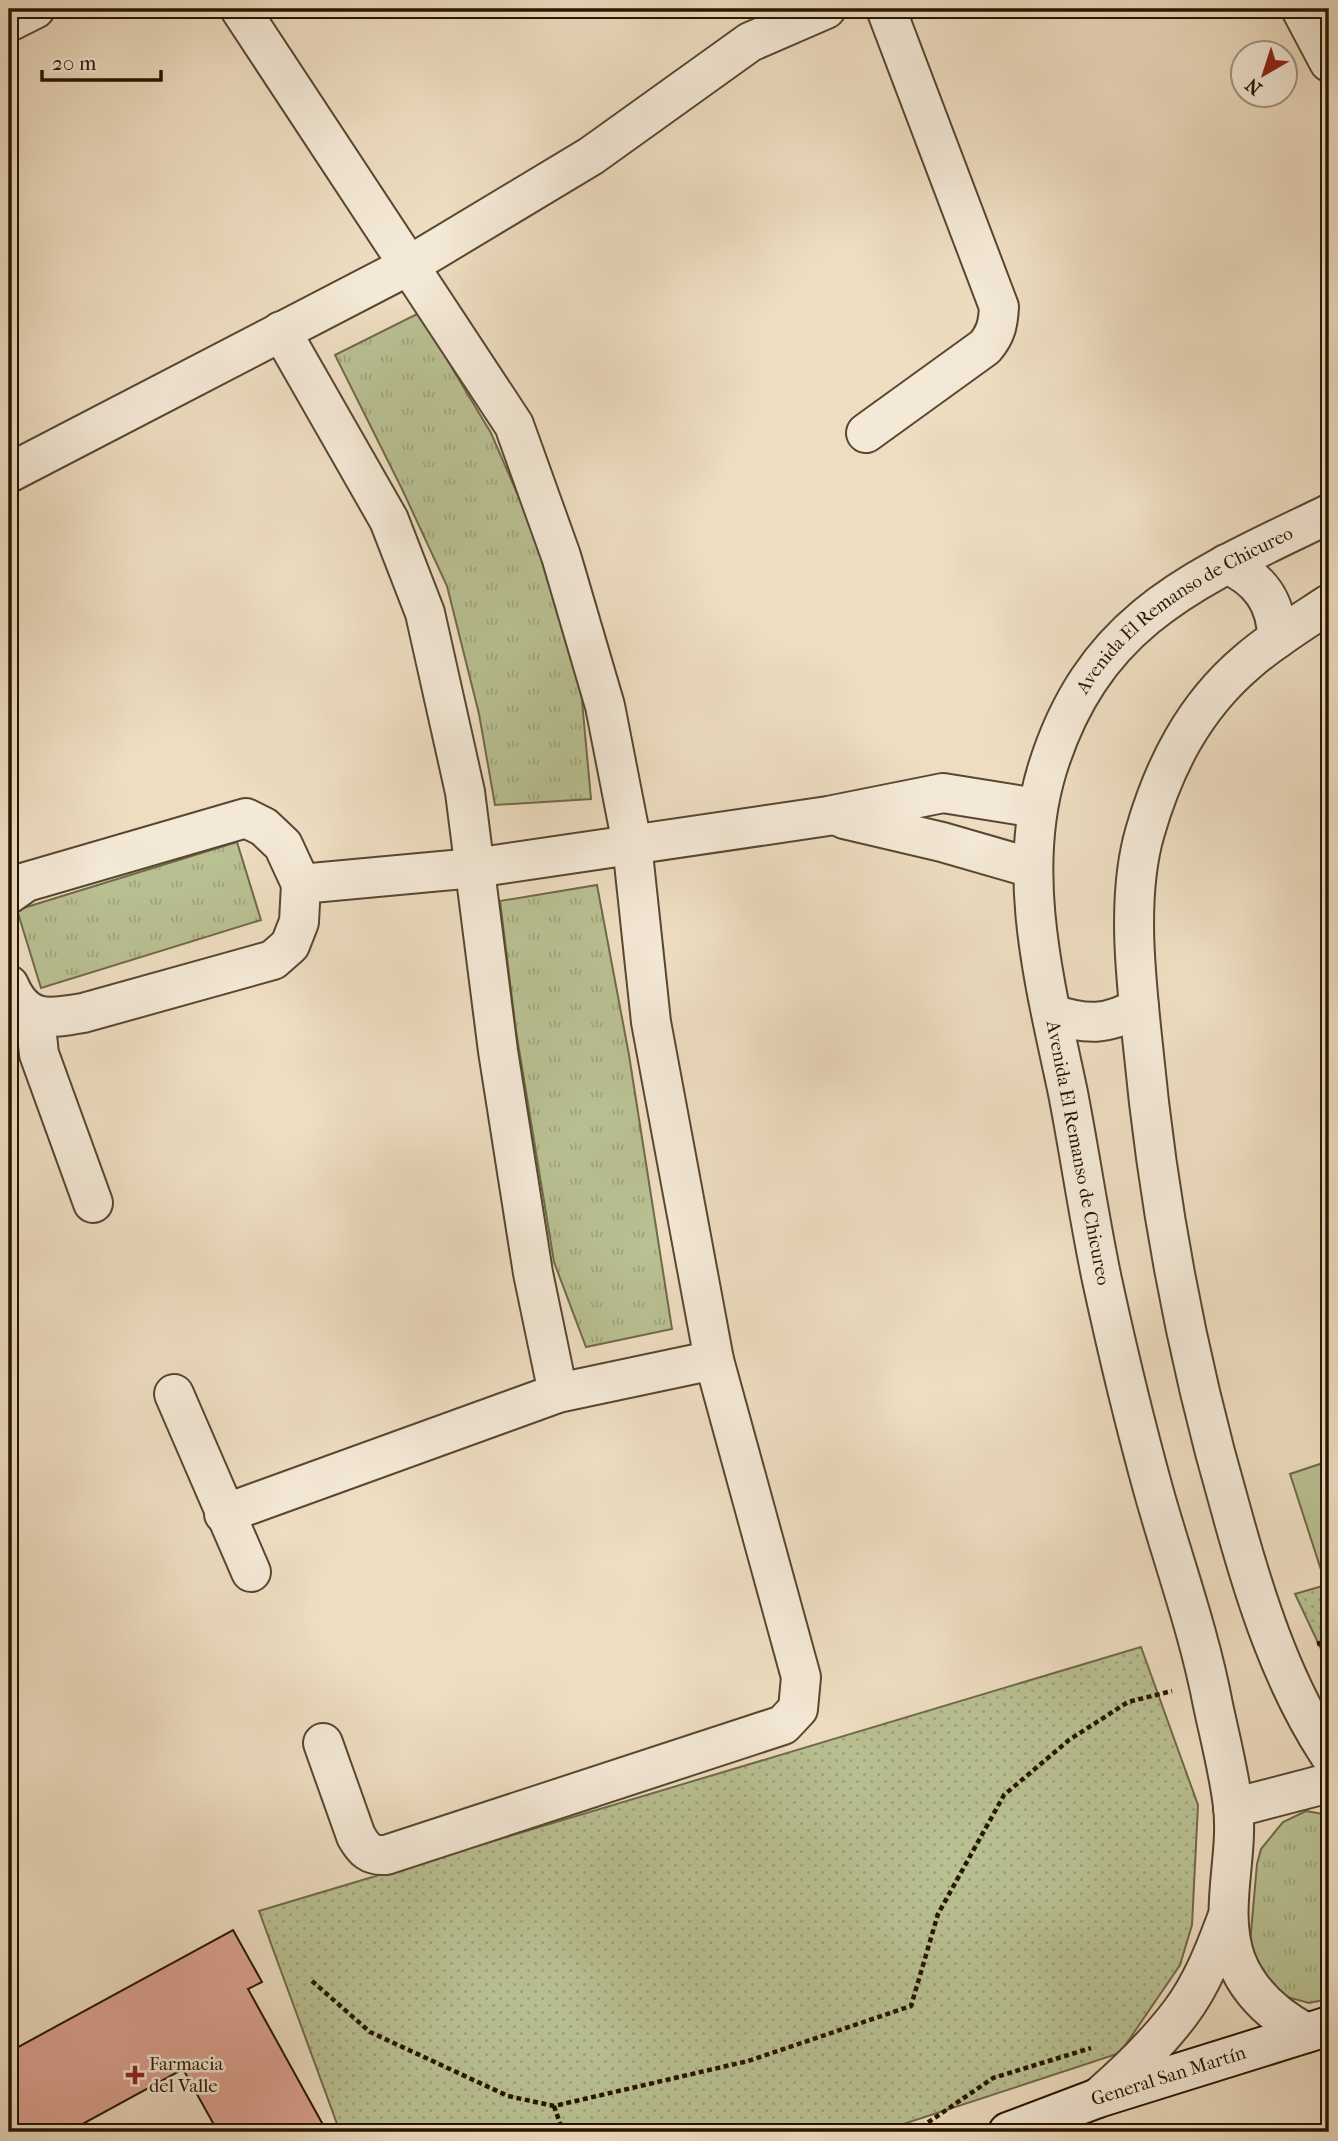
<svg xmlns="http://www.w3.org/2000/svg" width="1338" height="2141" viewBox="0 0 1338 2141" font-family="'IM FELL French Canon',serif">
	<style>
		.grass { fill: url(#grass-tufts); stroke: #706a49; stroke-width: 2 }
		.park { fill: url(#park-dots); stroke: #706a49; stroke-width: 2 }
		.pitch { fill: #b9c092; stroke: #706a49; stroke-width: 2 }
		.building { fill: #dda392; stroke: #261500; stroke-width: 2 }
		.lines { fill: none; stroke-linecap: round; stroke-linejoin: round }
		.street-casing { stroke: #584730; stroke-width: 42 }
		.secondary-casing { stroke: #261500; stroke-width: 42 }
		.path { stroke: #261500; stroke-width: 4.5; stroke-dasharray: 5 3.5; stroke-linecap: butt }
		.street { stroke: #f4e9d7; stroke-width: 38 }
		.secondary { stroke: #f4e9d7; stroke-width: 38 }
		.poi-dot { fill: #8f2418; stroke: #f4e9d7; stroke-width: 2.5 }
		.labels { text-anchor: middle; dominant-baseline: central; stroke-width: 5; stroke-linejoin: round; paint-order: stroke }
		.street-label { font-size: 19px; fill: #261500; stroke: #f4e9d7 }
		.poi-label { font-size: 19px; fill: #261500; stroke: #f4e9d7; text-anchor: start }
	</style>
	<defs>
		<pattern id="grass-tufts" width="24" height="20" patternUnits="userSpaceOnUse" patternTransform="scale(1.75)"><rect width="24" height="20" fill="#b9c092"/><path d="M3 7l-1-3M5 7V3M7 7l1-3M15 17l-1-3M17 17v-4M19 17l1-3" fill="none" stroke="#9fa47c"/></pattern>
		<pattern id="park-dots" width="8" height="8" patternUnits="userSpaceOnUse" patternTransform="scale(1.75)"><rect width="8" height="8" fill="#b9c092"/><path d="M2 2h.1M6 6h.1" fill="none" stroke="#9fa47c" stroke-width="1.8" stroke-linecap="round"/></pattern>
	</defs>
	<rect width="100%" height="100%" fill="#eeddc1"/>
	<filter id="stains"><feTurbulence type="fractalNoise" baseFrequency=".00286" numOctaves="4"/><feColorMatrix values="0 0 0 0 .2 0 0 0 0 .09 0 0 0 0 .02 0 0 0 .5 -.17"/></filter>
	<radialGradient id="worn" r=".72"><stop offset=".6" stop-color="#630" stop-opacity="0"/><stop offset="1" stop-color="#630" stop-opacity=".3"/></radialGradient>
	<!-- grass -->
	<g class="grass">
		<path d="M419 313 491 433 545 558 581 690 591 799 495 805 479 714 447 586 402 489 335 355Z"/>
		<path d="M237 842 261 920 41 988 17 910Z"/>
		<path d="M597 885 629 1055 672 1329 586 1347 554 1262 516 1031 500 901Z"/>
		<path d="M1306 1811 1329 1815V1999L1309 2003 1276 1994 1249 1955 1257 1864 1261 1849 1283 1822Z"/>
	</g>
	<!-- park -->
	<g class="park">
		<path d="M1329 1584V1666L1295 1594Z"/>
		<path d="M1141 1647 1198 1805 1192 1925 1180 1965 1120 2053 879 2132H340L259 1911Z"/>
	</g>
	<!-- pitch -->
	<path class="pitch" d="M1329 1461V1575L1323 1576 1290 1474Z"/>
	<!-- building -->
	<path class="building" d="M233 1930 262 1982 248 1989 327 2132H218L183 2069 68 2132H9V2052Z"/>
	<g class="lines">
		<defs>
			<g id="street">
				<path d="M240 9 514 425 561 556 605 706 632 844 651 1022 714 1360 801 1677 798 1709 783 1725 386 1855C370 1856 364 1850 356 1836L323 1743"/>
				<path d="M1301 9 1329 62"/>
				<path d="M9 22 35 9"/>
				<path d="M281 331 389 520 425 613 465 792 498 1051 533 1273 558 1393"/>
				<path d="M866 433 985 347C996 334 998 324 999 307L886 9"/>
				<path d="M9 473 408 266 591 156 750 42 826 9"/>
				<path d="M1226 564C1259 578 1277 602 1277 639"/>
				<path d="M1329 604C1302 622 1272 640 1247 662 1194 707 1164 766 1145 832 1126 897 1136 979 1143 1046 1158 1203 1187 1358 1231 1510 1254 1594 1281 1681 1329 1754"/>
				<path d="M844 819 942 842 1032 868"/>
				<path d="M301 884 474 868 828 816 943 793 1037 808"/>
				<path d="M9 894 26 882 246 818 264 827 283 845 301 884 299 922 290 945 273 960 83 1013C48 1019 25 1023 9 985"/>
				<path d="M1052 1014C1086 1025 1107 1026 1139 1007"/>
				<path d="M35 1017 39 1054 93 1203"/>
				<path d="M174 1394 251 1572"/>
				<path d="M224 1514 558 1393 714 1360"/>
				<path d="M1233 1808 1329 1783"/>
				<path id="s1" d="M1306 2033C1275 2016 1249 1994 1236 1960 1218 1910 1239 1858 1233 1806 1229 1772 1220 1738 1213 1705 1199 1631 1173 1561 1153 1489 1134 1420 1117 1349 1102 1280 1089 1218 1080 1155 1068 1093 1046 988 1015 876 1047 770 1094 617 1197 578 1329 514"/>
				<path d="M1098 2098C1128 2072 1157 2044 1181 2012 1202 1984 1215 1950 1227 1918"/>
			</g>
			<g id="secondary">
				<path id="s2" d="M1008 2132 1098 2098 1329 2026"/>
			</g>
		</defs>
		<!-- street casing -->
		<use href="#street" class="street-casing"/>
		<!-- secondary casing -->
		<use href="#secondary" class="secondary-casing"/>
		<!-- path -->
		<g class="path">
			<path d="M1317 1644 1329 1641"/>
			<path d="M312 1981 370 2032 508 2096 554 2106 748 2061 911 2006 938 1914 1004 1795 1069 1740 1128 1702 1172 1691"/>
			<path d="M554 2106 563 2132"/>
			<path d="M914 2132 993 2078 1091 2048"/>
		</g>
		<!-- street -->
		<use href="#street" class="street"/>
		<!-- secondary -->
		<use href="#secondary" class="secondary"/>
	</g>
	<!-- markers -->
	<path class="poi-dot" d="M131.5 2064.5h7v7h7v7h-7v7h-7v-7h-7v-7h7z"/>
	<g class="labels">
		<!-- street labels -->
		<g class="street-label">
			<text stroke="none"><textPath href="#s1" startOffset="1538">Avenida El Remanso de Chicureo</textPath></text>
			<text transform="translate(1078 1153) rotate(79)">Avenida El Remanso de Chicureo</text>
			<text stroke="none"><textPath href="#s2" startOffset="170">General San Martín</textPath></text>
		</g>
		<!-- poi labels -->
		<g class="poi-label">
			<text x="149" y="2064">Farmacia<tspan x="149" dy="22">del Valle</tspan></text>
		</g>
	</g>
	<!-- margin -->
	<rect width="1338" height="2141" fill="none" stroke="#eeddc1" stroke-width="35"/>
	<rect x="10" y="10" width="1317" height="2120" fill="none" stroke="#261500" stroke-width="3.5"/>
	<rect x="18" y="18" width="1303" height="2106" fill="none" stroke="#261500" stroke-width="2"/>
	<!-- north arrow -->
	<g transform="translate(1264 74) rotate(219)"><circle r="33" fill="#f4e9d7" stroke="#a29481" stroke-width="2"/>
	<path d="M0-5L12 26L0 18L-12 26Z" fill="#8f2418"/>
	<text y="-10" font-size="19" font-weight="bold" text-anchor="middle" fill="#261500">N</text>
	</g>
	<!-- scale -->
	<path d="M42 70v10h119v-10" fill="none" stroke="#261500" stroke-width="3.5"/>
	<text x="52" y="70" font-size="21" fill="#261500" stroke="#f4e9d7" stroke-width="5" paint-order="stroke">20 m</text>
	<rect width="100%" height="100%" filter="url(#stains)"/>
	<rect width="100%" height="100%" fill="url(#worn)"/>
</svg>
